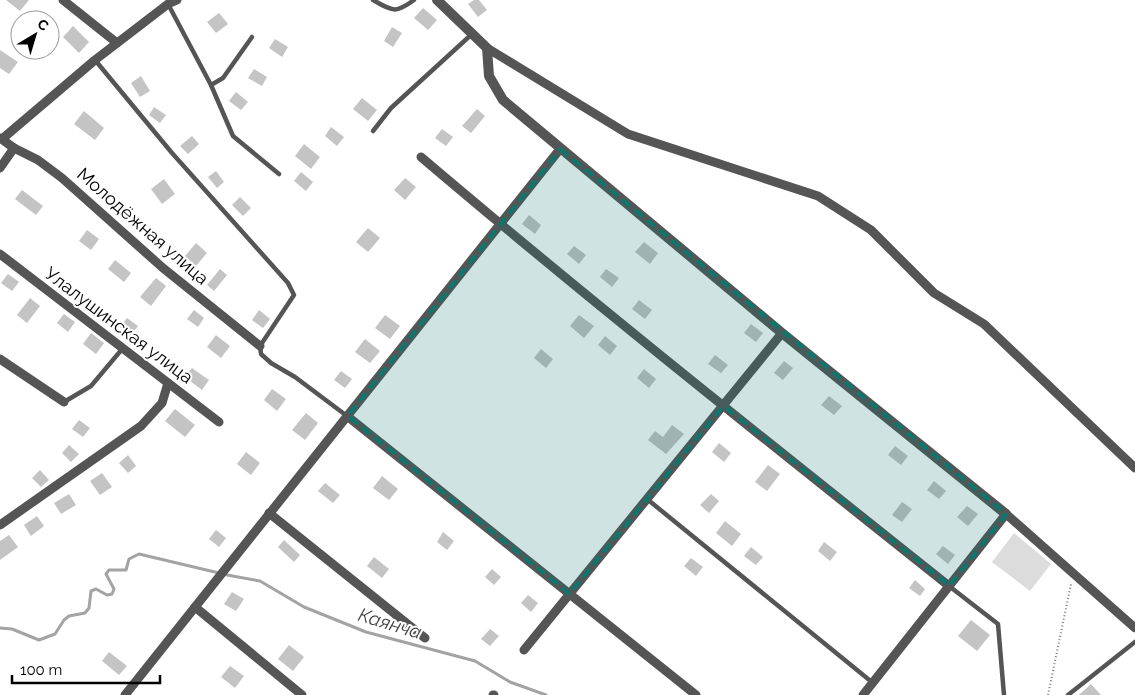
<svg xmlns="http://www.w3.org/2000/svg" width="1135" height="695" viewBox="0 0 1135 695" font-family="Raleway,sans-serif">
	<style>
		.green { fill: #dcdcdc }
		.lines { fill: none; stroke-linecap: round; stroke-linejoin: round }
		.stream { stroke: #a3a3a3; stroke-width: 3 }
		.building { fill: #c4c4c4 }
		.path { stroke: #777; stroke-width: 2; stroke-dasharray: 1 2.5; stroke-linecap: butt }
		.service { stroke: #555; stroke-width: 4.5 }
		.minor { stroke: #555; stroke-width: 9 }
		.tertiary { stroke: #555; stroke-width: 10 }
		.marked { fill: #0f766e; fill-opacity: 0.2; stroke: #0f766e; stroke-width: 4; stroke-dasharray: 10 6; stroke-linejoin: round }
		.labels { text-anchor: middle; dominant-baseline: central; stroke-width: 4; stroke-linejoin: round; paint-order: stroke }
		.street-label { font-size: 18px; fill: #000; stroke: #fff }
		.water-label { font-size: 19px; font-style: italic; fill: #444; stroke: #fff }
	</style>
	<rect width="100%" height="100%" fill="#fff"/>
	<!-- green -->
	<path class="green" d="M1014 533 1051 564 1030 591 992 562Z"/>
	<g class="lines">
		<!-- stream -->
		<g class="stream">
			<path d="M227 575 260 581 304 607 366 632 475 661 510 682 546 695"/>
			<path d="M0 628 12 629 39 640 55 634 64 620 69 616 85 613 89 608 91 591 96 589 107 595 112 594 114 589 106 574 109 570H126L129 559 139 554 219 573"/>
		</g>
	</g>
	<!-- building -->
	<g class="building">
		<path d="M6 0H29L20 11Z"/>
		<path d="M474 0H479L487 10 478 17 468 4Z"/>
		<path d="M423 8 437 20 428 30 414 18Z"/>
		<path d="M219 13 228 24 216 33 207 22Z"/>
		<path d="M73 26 89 42 79 53 63 37Z"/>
		<path d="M392 27 402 33 393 47 384 41Z"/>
		<path d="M275 39 288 47 282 57 269 48Z"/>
		<path d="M0 50 18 62 9 74 0 68Z"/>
		<path d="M254 69 267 77 262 86 248 78Z"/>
		<path d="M141 76 150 91 140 97 131 83Z"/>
		<path d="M236 92 248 102 241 110 229 101Z"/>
		<path d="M362 98 377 110 368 121 353 109Z"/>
		<path d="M154 107 166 115 160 123 149 115Z"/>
		<path d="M477 109 485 116 471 133 462 126Z"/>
		<path d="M84 111 104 128 95 140 74 124Z"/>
		<path d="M331 127 344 137 337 146 325 136Z"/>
		<path d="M442 129 453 137 446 146 435 138Z"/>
		<path d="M192 136 199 144 188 154 180 146Z"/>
		<path d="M304 144 320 157 311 169 295 156Z"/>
		<path d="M216 171 224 182 217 188 208 177Z"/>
		<path d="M301 172 313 182 306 191 294 181Z"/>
		<path d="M405 178 416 187 405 200 394 190Z"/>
		<path d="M164 179 175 194 162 204 151 189Z"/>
		<path d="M22 190 43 206 36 215 15 199Z"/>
		<path d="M240 197 251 208 243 216 232 205Z"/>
		<path d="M529 215 541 225 535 234 522 224Z"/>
		<path d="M368 228 380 238 368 252 356 242Z"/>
		<path d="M87 230 99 239 91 250 79 241Z"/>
		<path d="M644 242 658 253 650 264 635 252Z"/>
		<path d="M196 243 207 253 196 266 185 256Z"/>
		<path d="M574 246 586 255 579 264 567 254Z"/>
		<path d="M115 260 131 273 124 282 108 269Z"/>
		<path d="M220 269 227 275 214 291 207 285Z"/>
		<path d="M606 269 619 278 612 287 600 277Z"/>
		<path d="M8 274 19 282 12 291 1 283Z"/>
		<path d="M156 278 166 286 151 306 140 297Z"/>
		<path d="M30 298 40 306 27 323 17 315Z"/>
		<path d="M639 300 652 310 645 319 632 309Z"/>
		<path d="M194 310 204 318 198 327 187 319Z"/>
		<path d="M259 310 270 319 263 328 252 320Z"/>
		<path d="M64 314 75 322 68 332 57 323Z"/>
		<path d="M385 315 400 326 390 339 375 328Z"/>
		<path d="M579 315 594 326 584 338 570 326Z"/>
		<path d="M127 318 138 326 131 335 120 327Z"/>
		<path d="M751 324 763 333 756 342 744 333Z"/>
		<path d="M91 333 104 343 96 354 83 344Z"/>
		<path d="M216 335 230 346 221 358 207 347Z"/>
		<path d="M605 336 617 346 610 355 598 345Z"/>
		<path d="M365 339 380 351 370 363 355 352Z"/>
		<path d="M541 349 553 359 546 368 534 358Z"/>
		<path d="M715 355 728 365 721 373 708 364Z"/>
		<path d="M784 361 793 368 783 380 774 373Z"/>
		<path d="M192 368 209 380 202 390 185 377Z"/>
		<path d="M644 369 656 379 649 388 637 378Z"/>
		<path d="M341 371 352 379 345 388 334 380Z"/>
		<path d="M272 389 286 399 277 411 264 400Z"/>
		<path d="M829 396 842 406 834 415 821 405Z"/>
		<path d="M175 409 195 425 185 437 165 421Z"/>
		<path d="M306 413 318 423 305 440 292 430Z"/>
		<path d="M79 420 90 428 83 437 72 429Z"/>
		<path d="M672 425 684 434 666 454 648 440 655 431 663 437Z"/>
		<path d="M719 443 731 453 724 462 712 452Z"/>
		<path d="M69 445 79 454 71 462 62 453Z"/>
		<path d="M895 446 908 456 901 465 888 455Z"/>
		<path d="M246 452 260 463 251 475 237 464Z"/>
		<path d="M128 455 136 466 128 473 119 463Z"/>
		<path d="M768 465 780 474 767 491 755 482Z"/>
		<path d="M40 470 49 480 41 487 32 478Z"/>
		<path d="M102 473 112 487 100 495 90 481Z"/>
		<path d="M382 476 398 489 389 500 373 488Z"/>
		<path d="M934 481 946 491 939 499 927 490Z"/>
		<path d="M325 483 340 495 333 503 318 491Z"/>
		<path d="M69 494 76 505 61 514 54 503Z"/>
		<path d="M711 494 719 501 709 513 700 505Z"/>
		<path d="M902 502 912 509 902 522 892 515Z"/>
		<path d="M967 506 978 514 968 526 957 517Z"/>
		<path d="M37 516 44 526 31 536 24 525Z"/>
		<path d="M725 521 741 534 732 546 716 533Z"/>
		<path d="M216 530 226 538 219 547 209 539Z"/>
		<path d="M443 532 454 541 447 550 437 542Z"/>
		<path d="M9 535 18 547 0 560V541Z"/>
		<path d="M284 540 300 555 294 562 278 547Z"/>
		<path d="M824 542 837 552 830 561 818 551Z"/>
		<path d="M943 546 955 555 948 564 936 554Z"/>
		<path d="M751 547 763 557 756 565 744 556Z"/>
		<path d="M374 557 389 569 382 578 367 566Z"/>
		<path d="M691 558 703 567 696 576 684 566Z"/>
		<path d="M492 569 501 577 494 585 485 577Z"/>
		<path d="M915 580 925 589 920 596 909 588Z"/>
		<path d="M232 592 244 599 236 611 224 604Z"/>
		<path d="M528 595 538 603 531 612 521 603Z"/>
		<path d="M971 620 990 635 977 651 958 636Z"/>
		<path d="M490 629 499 636 490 646 481 639Z"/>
		<path d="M289 645 304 657 293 671 278 659Z"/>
		<path d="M109 652 127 666 119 675 102 661Z"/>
		<path d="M230 666 244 676 235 688 221 677Z"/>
		<path d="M1091 684 1101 695H1079Z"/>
	</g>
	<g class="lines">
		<!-- path -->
		<path class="path" d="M1048 695 1071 584"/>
		<!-- service -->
		<g class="service">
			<path d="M373 0C393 11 395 14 414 0"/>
			<path d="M168 4 211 85 233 136 279 174"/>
			<path d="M95 60 172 153 288 283 294 295 260 346 261 354 271 363 295 377 347 416"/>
			<path d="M211 85 223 78 252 37"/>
			<path d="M373 131 391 108 472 34"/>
			<path d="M64 402 91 386 123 348"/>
			<path d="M647 499 873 683"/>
			<path d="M949 586 998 624 1004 695"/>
			<path d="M1068 695 1135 642"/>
		</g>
		<!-- minor -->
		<g class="minor">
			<path d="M63 0 117 43"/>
			<path d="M487 48 628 134 818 196 871 230 934 293 984 324 1135 468"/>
			<path d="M0 138 14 148 38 160 62 178 163 268 260 346"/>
			<path d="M2 139 95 60 168 4 177 0"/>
			<path d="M421 157C594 304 772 445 949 586"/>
			<path d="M0 168 14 148"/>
			<path d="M0 254 219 422"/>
			<path d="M0 359 64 402"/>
			<path d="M347 416 696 695"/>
			<path d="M269 513 425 638"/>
			<path d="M0 525 141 426 162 403 168 383"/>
			<path d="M195 607 302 695"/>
			<path d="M524 650 782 333"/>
			<path d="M125 695 560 149"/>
			<path d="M493 695H494"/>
			<path d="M863 695 1006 514 1135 628"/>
		</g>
		<!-- tertiary -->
		<path class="tertiary" d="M437 0 487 48 489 76 503 100 782 333 1006 514"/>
	</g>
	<!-- marked area -->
	<path class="marked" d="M560 149 1006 514 949 586 723 406 569 594 347 416Z"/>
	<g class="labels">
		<!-- street labels -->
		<g class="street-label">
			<text transform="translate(143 226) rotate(41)">Молодёжная улица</text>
			<text transform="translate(119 325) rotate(37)">Улалушинская улица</text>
		</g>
		<!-- water labels -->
		<g class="water-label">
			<text transform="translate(390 623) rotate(17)">Каянча</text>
		</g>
	</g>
	<!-- north arrow -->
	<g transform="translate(35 35) rotate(38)"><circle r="24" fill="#ffffff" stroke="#999999"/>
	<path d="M0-4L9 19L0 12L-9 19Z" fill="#000000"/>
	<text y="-8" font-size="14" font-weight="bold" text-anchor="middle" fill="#000000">С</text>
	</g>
	<!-- scale -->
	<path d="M12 675v8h148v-8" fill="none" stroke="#000000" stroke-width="2.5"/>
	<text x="20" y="675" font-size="15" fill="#000000" stroke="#ffffff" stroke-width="4" paint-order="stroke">100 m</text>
</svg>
